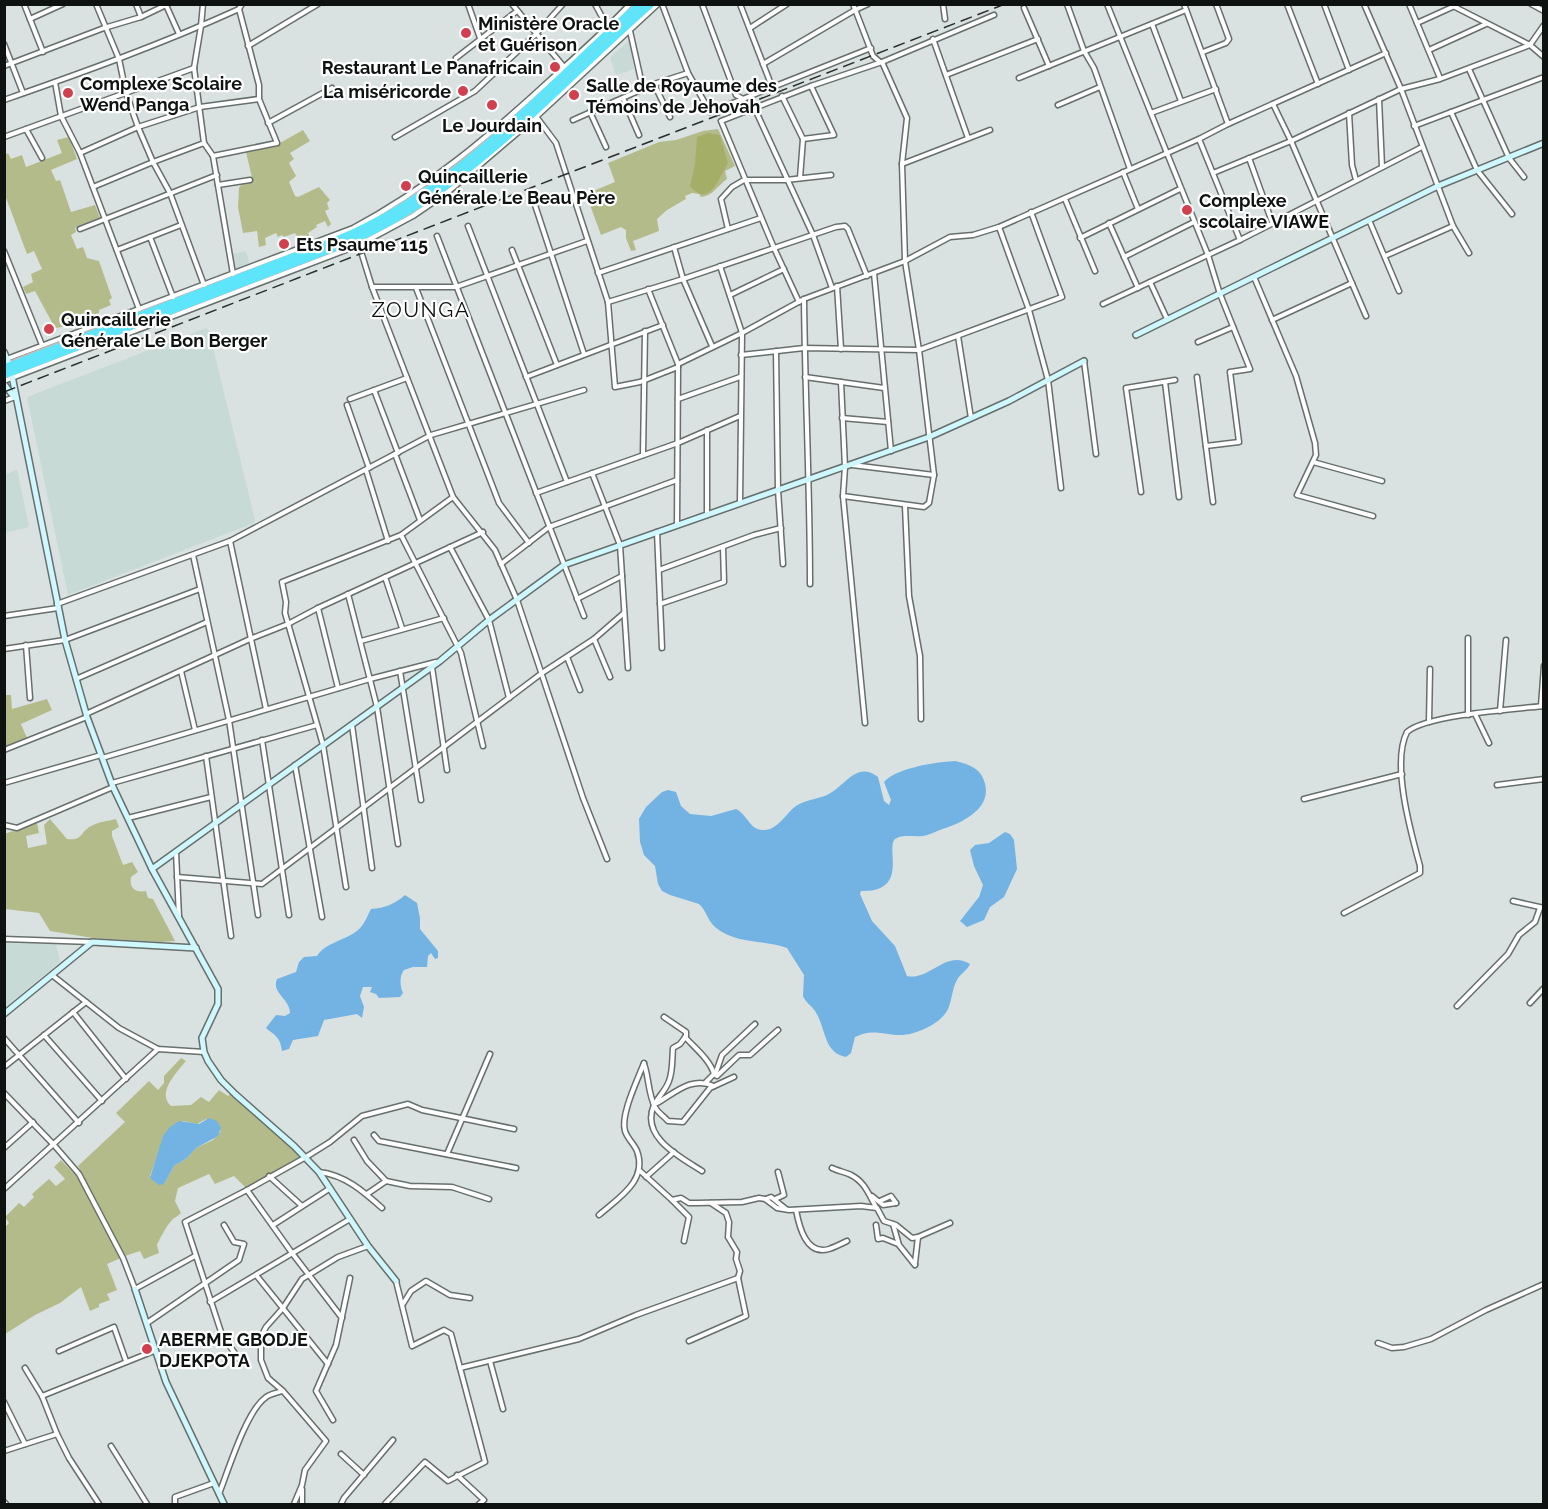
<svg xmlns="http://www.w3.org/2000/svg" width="1548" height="1509" viewBox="0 0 1548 1509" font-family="Raleway,sans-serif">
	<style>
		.built { fill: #c8dad5 }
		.green { fill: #b4bb8b; fill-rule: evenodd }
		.forest { fill: #a5ae66 }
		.water { fill: #73b3e4 }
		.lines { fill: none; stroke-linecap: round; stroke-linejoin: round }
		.street-casing { stroke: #666f6c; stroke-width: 7 }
		.secondary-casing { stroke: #666f6c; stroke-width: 8 }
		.highway-casing { stroke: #bcbdbc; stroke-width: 10 }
		.street { stroke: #fff; stroke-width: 4 }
		.secondary { stroke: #cef7fe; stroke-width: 5 }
		.highway { stroke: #5de5fb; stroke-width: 7 }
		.rail { stroke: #292e2d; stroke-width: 1.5; stroke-dasharray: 12 6; stroke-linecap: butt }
		.poi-dot { fill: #d0404e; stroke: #fff; stroke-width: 2 }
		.labels { text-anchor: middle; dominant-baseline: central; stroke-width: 4.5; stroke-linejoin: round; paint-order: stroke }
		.poi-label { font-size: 18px; font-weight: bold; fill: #0e1211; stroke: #fff; text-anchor: start }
		.quarter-label { font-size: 21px; letter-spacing: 1.5px; fill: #0e1211; stroke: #fff }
	</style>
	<rect width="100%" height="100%" fill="#d9e2e0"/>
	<!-- built -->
	<g class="built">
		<path d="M629 40 634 69 616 75 610 58Z"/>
		<path d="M246 251 250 265 235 270 232 254Z"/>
		<path d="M206 328 209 331 255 520 254 523 68 595 27 397Z"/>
		<path d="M17 469 29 527 5 533V475Z"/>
		<path d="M5 943 56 944 60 962 5 1007Z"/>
	</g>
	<!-- green -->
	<g class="green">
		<path d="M718 129 735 166 725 171 727 179C717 186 713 196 701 197L699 194 692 193 685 196 686 199 667 210 657 219 659 231 633 241 636 250 631 251 626 238V230L621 227 601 235 586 194 615 182 608 163 659 142 676 140 703 131Z"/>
		<path d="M303 130 310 141 290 153 294 159 289 163 296 176 289 182 295 196 298 197 319 187 330 200 327 203 329 209 325 211 331 224 328 227 325 221 316 225 317 227 308 233 310 237 300 240 295 233 284 237 282 235 278 237 276 233 265 238 266 245 259 247 257 231 243 233 238 207 239 188 241 185 253 182 246 152 278 146 280 143Z"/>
		<path d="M69 137 77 159 51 170 56 181 60 180 71 212 95 205 100 218 75 228 76 232 71 235 77 249 83 247 87 258 99 261 112 298 109 300 111 305 99 310V313L82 319 83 324 72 328 69 326 55 328 35 291 26 294 23 287 33 282 31 274 42 269 34 251 27 254 5 195V155L8 153 11 159 22 155 26 167 62 153 57 140Z"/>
		<path d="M5 695H11L12 709 47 699 52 710 21 724 27 738 5 747Z"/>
		<path d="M50 819 67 839C83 841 80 832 91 826 98 822 108 821 116 819L119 827 112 831V836L123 865 132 862 138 872 131 877C129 888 135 893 146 891L148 898 153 899 175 941 161 942 93 938 50 931 39 913 5 909 4 834 37 823 39 833 26 836 28 848 47 844 44 825Z"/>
		<path d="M181 1058 186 1061C177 1072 156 1093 171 1106L191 1105 201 1097 209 1102 219 1090 228 1096 231 1093 297 1151 299 1157 246 1188 234 1176 215 1184 209 1174 178 1188 175 1201 181 1213C179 1215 176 1217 173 1219 167 1225 161 1236 157 1245L159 1253 144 1259 140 1251 125 1256 78 1166 125 1122 116 1113 149 1081 158 1090 164 1083V1076ZM206 1119 221 1131 213 1140 196 1148 187 1158 174 1166 164 1184 150 1176 162 1143 183 1121 197 1124Z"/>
		<path d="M61 1160 81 1181 121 1258 107 1264 117 1290 107 1294 110 1300 99 1304V1307L90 1311 81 1287 60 1303 35 1315 5 1334 4 1228 9 1223 5 1217 19 1203 24 1207 34 1197 32 1194 49 1179 56 1186 65 1179 54 1167Z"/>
	</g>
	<!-- forest -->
	<path class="forest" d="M708 133 720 135 728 163C720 175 710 210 690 186L695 165 697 137Z"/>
	<!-- water -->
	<g class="water">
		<path d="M955 761C965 763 977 767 982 776 998 807 962 823 940 830 934 832 929 835 923 836 914 837 902 834 895 839 885 848 910 892 861 891L860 894 872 921 895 946 907 976C930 981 946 949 970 964 967 971 959 974 956 982 952 990 952 1000 948 1009 942 1023 916 1035 901 1035 884 1035 872 1028 855 1037L851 1053 846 1057C823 1053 826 1027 815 1011 811 1005 806 1003 803 996L804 975 787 948C762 939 737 945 715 927 708 921 706 910 699 904L670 895 662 891 658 884 655 866 644 855 640 842 639 819 646 807 662 792 668 790 676 792 681 806 690 814 711 816 736 809C747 814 750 831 764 830 778 830 786 813 796 806 805 800 817 799 827 795 844 788 856 760 878 777L884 801 889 805 891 800 884 782C896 768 936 762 955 761Z"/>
		<path d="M1005 832 1010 834 1014 840 1017 869 1004 897 990 907 984 920 967 927 960 921 979 897 983 885 974 866 970 850 975 845 989 843Z"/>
		<path d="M405 895 417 903 420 918V929L438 951V958L435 959 431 953 428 956 427 967H413L404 970C399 976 400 987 403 993L400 997 379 998 376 994 370 992 372 987H363L360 996 364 1007 362 1018 357 1014 324 1020 318 1036 293 1040 289 1049 282 1051C280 1036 275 1036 266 1028L276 1015 285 1016 290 1013C290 999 271 993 277 979L296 972 299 962 304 957 317 956C326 942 345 941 358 930 365 924 367 916 371 909 385 908 395 904 405 895Z"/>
		<path d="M209 1118 217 1121 221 1128 218 1136 196 1148 187 1158 174 1166 164 1184 159 1185 150 1178 163 1136 170 1127 179 1121 199 1124Z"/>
	</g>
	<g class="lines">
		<defs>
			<g id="street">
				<path d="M24 4 43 52"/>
				<path d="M96 4 119 59 126 93 138 127 153 162 170 193 204 285"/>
				<path d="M136 4 141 17"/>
				<path d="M203 4 201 26 194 68 204 143 213 156 233 274"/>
				<path d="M468 4 480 38"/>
				<path d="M512 4 564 67"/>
				<path d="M595 4 608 28"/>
				<path d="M662 4 688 73 710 112 871 48"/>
				<path d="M702 4 736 95 743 99 748 110"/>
				<path d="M740 4 772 87"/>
				<path d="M853 4 873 56 880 62"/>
				<path d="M943 4 945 19"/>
				<path d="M1067 4 1084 51 1094 68 1130 169"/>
				<path d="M1107 4 1208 255 1220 294 1250 369 1230 372 1239 442 1206 446"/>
				<path d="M1184 4 1228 124"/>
				<path d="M1287 4 1318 84"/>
				<path d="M1324 4 1349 70"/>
				<path d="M1364 4 1401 89 1453 226 1469 253"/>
				<path d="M1409 4 1440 78"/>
				<path d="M1531 4 1544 11"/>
				<path d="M166 5 179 34"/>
				<path d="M1455 7 1530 45 1544 57"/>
				<path d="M1024 8 1049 66"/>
				<path d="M30 19 63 4"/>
				<path d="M1417 23 1459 4"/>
				<path d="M1152 24 1181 101"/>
				<path d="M750 28 787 4"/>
				<path d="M630 31 643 89"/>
				<path d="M933 39 968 138"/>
				<path d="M4 44 23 93"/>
				<path d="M248 46 318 4"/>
				<path d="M1429 50 1486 24"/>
				<path d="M1203 52 1226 43 1229 39 1216 4"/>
				<path d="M456 58 517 11"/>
				<path d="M763 64 855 10 868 4"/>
				<path d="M4 66 104 28 141 17 166 5"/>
				<path d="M1469 69 1509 158 1524 177"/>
				<path d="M946 75 1038 39"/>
				<path d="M1019 78 1186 10"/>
				<path d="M55 82 61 116 80 153 139 309"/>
				<path d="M654 84 670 117"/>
				<path d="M782 96 803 139 800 178"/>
				<path d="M623 98 639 135"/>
				<path d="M1379 99 1382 167"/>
				<path d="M4 100C84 72 162 44 239 9L242 4"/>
				<path d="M1273 104 1291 141 1366 316"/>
				<path d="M1058 105 1100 87"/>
				<path d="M754 107 813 235 832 288"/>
				<path d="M590 112 606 147"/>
				<path d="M1451 112 1477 170 1512 214"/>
				<path d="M1151 113 1216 89"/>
				<path d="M1349 113 1352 165 1356 180"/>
				<path d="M535 115 556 143 608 302 615 387 640 382 678 367"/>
				<path d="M573 120 654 84 688 73"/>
				<path d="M268 123 332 88"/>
				<path d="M1414 126 1544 77"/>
				<path d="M26 129 42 158"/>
				<path d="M4 137 194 68"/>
				<path d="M395 137 475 91 535 35 563 4"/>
				<path d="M803 139 834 135 811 86"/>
				<path d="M1199 139 1240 240"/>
				<path d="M80 153 138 127 200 107 259 99"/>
				<path d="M213 156 277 143 259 99V85L239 9"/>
				<path d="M1249 158 1272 222"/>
				<path d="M902 164 990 130"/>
				<path d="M1123 172 1138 209"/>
				<path d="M1213 173 1291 141 1401 89 1440 79 1530 45 1544 25"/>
				<path d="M218 185 250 180"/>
				<path d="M93 187 153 162 204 143"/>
				<path d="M1065 199 1095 271"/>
				<path d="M534 202 584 354"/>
				<path d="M1369 220 1399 291"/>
				<path d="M1109 223 1138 288"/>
				<path d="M468 226 567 482"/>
				<path d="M999 227 1029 310 1048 380 1061 488"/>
				<path d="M80 229 217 175"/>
				<path d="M728 229 721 199 732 187 744 180H786L831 175"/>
				<path d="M437 236 584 616"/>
				<path d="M150 237 173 297"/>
				<path d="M1080 238 1180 189"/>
				<path d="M359 245 372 287 453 497 495 550 517 600 583 798 607 859"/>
				<path d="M674 247 683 279 712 346"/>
				<path d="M117 250 181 225"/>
				<path d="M512 250 557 365"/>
				<path d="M4 251 42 345"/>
				<path d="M1385 256 1453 226"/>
				<path d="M1124 257 1194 222"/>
				<path d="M720 266 742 333 740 503"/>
				<path d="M598 273 761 218"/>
				<path d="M874 273 891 451"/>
				<path d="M1254 277 1296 376 1315 443 1316 455 1297 495 1373 516"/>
				<path d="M1150 282 1167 319"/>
				<path d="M837 286 841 349"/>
				<path d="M372 287H456L587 241"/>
				<path d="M416 288 499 503 529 543"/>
				<path d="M648 289 678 364 677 525"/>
				<path d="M730 295 784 269"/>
				<path d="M804 299C805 394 810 489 810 584"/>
				<path d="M608 302 683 279 836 227 845 226 848 229 867 276"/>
				<path d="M799 302 774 248 721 121 811 86 882 62 994 15"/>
				<path d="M1103 304 1240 240 1422 147"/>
				<path d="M1272 320 1352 283"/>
				<path d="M958 336 971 418"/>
				<path d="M1198 342 1233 327"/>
				<path d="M776 351 778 490 783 564"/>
				<path d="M741 355 804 348 919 350 1062 297 1031 212"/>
				<path d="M4 360 353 228C427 189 489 136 550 80 577 55 605 31 630 4"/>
				<path d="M1084 361 1096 454"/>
				<path d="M678 364 742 333 804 299 905 261 950 237 973 235 999 227 1199 139 1228 124 1386 53"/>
				<path d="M526 377 663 325"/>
				<path d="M805 377 884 388"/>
				<path d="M1197 377 1213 502"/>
				<path d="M4 381 359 245 413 216 448 192 536 117 658 4"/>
				<path d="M841 382 845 467 843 496 865 723"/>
				<path d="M1165 382 1179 497"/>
				<path d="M374 390 398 453"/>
				<path d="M350 399 407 378"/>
				<path d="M678 399 740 377"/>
				<path d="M4 401 15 397"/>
				<path d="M347 405 369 468"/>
				<path d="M842 418 888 422"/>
				<path d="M707 430V515"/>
				<path d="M395 454 420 520"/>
				<path d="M643 455 645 331"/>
				<path d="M1313 462 1382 481"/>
				<path d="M852 465 934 475"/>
				<path d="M366 470 388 541"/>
				<path d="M592 473 620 545 628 668"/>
				<path d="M1141 492 1126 388 1175 380"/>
				<path d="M536 493 678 443 740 416"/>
				<path d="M843 496 924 507 929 503 934 475 919 350 905 261 902 164 907 118 882 62"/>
				<path d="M905 506 909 596 920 656 921 719"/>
				<path d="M657 532 662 648"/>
				<path d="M401 535 461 653 483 746"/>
				<path d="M230 541 266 709"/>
				<path d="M450 547 489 620 509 698"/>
				<path d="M193 555 229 720 258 915"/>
				<path d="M501 564 549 527 677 480"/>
				<path d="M659 570 754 535 781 528"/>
				<path d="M385 577 402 628"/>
				<path d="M348 594 377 707 398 844"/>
				<path d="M577 599 622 576"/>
				<path d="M57 604 230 541 431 435 584 390"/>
				<path d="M660 604 724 582 723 547"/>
				<path d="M318 608 338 688"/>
				<path d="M4 616 58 608"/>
				<path d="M1468 638V715"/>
				<path d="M594 639 610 677"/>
				<path d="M361 641 444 618"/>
				<path d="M26 645 30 698"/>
				<path d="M4 649 65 640 200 589"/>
				<path d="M567 657 580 690"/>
				<path d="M432 667 447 770"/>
				<path d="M181 671 195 730"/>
				<path d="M400 671 421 800"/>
				<path d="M76 679 207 622"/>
				<path d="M1541 706 1544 666"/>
				<path d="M1500 711 1506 640"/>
				<path d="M86 714 250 639 288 624 318 608 483 532"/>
				<path d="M1475 714 1489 743"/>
				<path d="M1429 722 1430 669"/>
				<path d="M352 725 372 868"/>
				<path d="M262 740 289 915"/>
				<path d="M4 750 87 717"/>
				<path d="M206 756 231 936"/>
				<path d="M102 758 370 679 436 662"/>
				<path d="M295 765 322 917"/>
				<path d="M4 783 101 755"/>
				<path d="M112 783 317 725"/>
				<path d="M1497 785 1544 779"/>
				<path d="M1304 799 1402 774"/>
				<path d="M128 818 211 797"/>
				<path d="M4 825 17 828 113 787"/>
				<path d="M176 852 179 917"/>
				<path d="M177 877 262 884 542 673 594 639 624 613"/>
				<path d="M346 887 323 745 285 613 286 602 282 582 401 535 453 497"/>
				<path d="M1513 901 1544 908"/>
				<path d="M1344 913 1420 873V866C1411 833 1391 763 1407 732 1426 715 1515 709 1544 706"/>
				<path d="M4 939 92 942"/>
				<path d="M52 975 119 1028 158 1049 204 1052"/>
				<path d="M1530 1003 1544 988"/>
				<path d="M1457 1006 1508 954 1519 935 1535 922 1540 908"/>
				<path d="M73 1012 126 1079"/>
				<path d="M664 1017 686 1032V1036L680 1044 673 1048C672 1059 673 1071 669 1081 666 1090 658 1097 654 1105 640 1137 680 1157 702 1171"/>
				<path d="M44 1035 102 1101"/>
				<path d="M685 1037C695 1048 710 1060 714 1074L717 1076 739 1055H750L778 1030"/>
				<path d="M4 1038 79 1123"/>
				<path d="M644 1064C649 1077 648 1094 655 1107 658 1113 664 1116 668 1121L683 1122 710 1088 734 1077"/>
				<path d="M4 1067 86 1002"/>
				<path d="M706 1082 716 1072 722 1055 755 1024"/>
				<path d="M4 1093 54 1145 79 1174 123 1258 135 1289 195 1256"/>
				<path d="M657 1103C676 1092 692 1076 714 1086"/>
				<path d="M374 1135 379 1141 516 1168"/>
				<path d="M354 1140 367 1161 386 1181 410 1186 452 1187 489 1199"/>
				<path d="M4 1148 33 1122"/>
				<path d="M447 1154 490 1054"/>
				<path d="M832 1168C838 1171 845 1172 851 1175 865 1182 869 1195 876 1207"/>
				<path d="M639 1170 672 1200 681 1198 689 1203H697L742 1202 759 1198 765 1199 777 1208 789 1210 861 1206 877 1208 884 1221 896 1225 912 1238 918 1237 950 1223"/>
				<path d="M319 1172C345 1175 363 1191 382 1208"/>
				<path d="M269 1176 302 1206"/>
				<path d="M646 1177 674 1152"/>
				<path d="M4 1189 158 1049"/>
				<path d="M247 1190 292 1253 342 1318"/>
				<path d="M367 1194 386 1181"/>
				<path d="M872 1196 883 1205 896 1203"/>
				<path d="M766 1199 771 1197 786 1209"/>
				<path d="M775 1199 784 1195 778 1172"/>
				<path d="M672 1200 689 1217 684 1241"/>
				<path d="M880 1201 891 1196 896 1203"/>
				<path d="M796 1210C799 1226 806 1256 829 1249 835 1247 841 1244 847 1241"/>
				<path d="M599 1215C618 1198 648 1181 637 1151 634 1144 627 1138 625 1131 620 1115 638 1079 644 1063"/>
				<path d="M893 1224 899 1245 915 1265"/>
				<path d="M273 1225 329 1189"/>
				<path d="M876 1225 878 1239 883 1238 898 1244"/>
				<path d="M915 1263 918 1237"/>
				<path d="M256 1275 328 1364"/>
				<path d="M210 1302 350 1219"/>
				<path d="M403 1304 411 1291 426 1281 450 1295 470 1298"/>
				<path d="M147 1323 239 1260 244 1244 234 1242 224 1225"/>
				<path d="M689 1341 746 1316 738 1278 740 1271 736 1259 737 1252 728 1237 729 1222 726 1213 711 1203"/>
				<path d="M1378 1343 1392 1348 1404 1347 1431 1339 1486 1310 1544 1284"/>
				<path d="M59 1351 114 1327 126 1361"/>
				<path d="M490 1361 503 1409"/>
				<path d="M241 1362 222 1335 185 1222 247 1190 306 1157 330 1142 362 1116 408 1104 422 1110 514 1129"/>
				<path d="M25 1368 42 1396 57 1434 69 1458 99 1504"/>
				<path d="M460 1368 579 1339 636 1315 738 1278"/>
				<path d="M42 1396 154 1351"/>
				<path d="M4 1402 25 1444"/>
				<path d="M333 1420 316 1391 336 1345 350 1278"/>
				<path d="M111 1446 147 1504"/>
				<path d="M4 1451 57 1434"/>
				<path d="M341 1454 364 1475"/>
				<path d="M457 1475 484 1500 479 1504"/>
				<path d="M219 1494C228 1471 246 1412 265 1398 269 1394 277 1393 282 1391"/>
				<path d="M4 1502 6 1504"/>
				<path d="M175 1504V1497L214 1483"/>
				<path d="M294 1504 302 1485 305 1470 326 1441 283 1391 268 1378 261 1360V1337L266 1327 283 1308 302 1279 338 1257 368 1246"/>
				<path d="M302 1504V1489"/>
				<path d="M341 1504 344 1498 393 1440"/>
				<path d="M385 1504 425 1462 448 1481 485 1462 451 1334 444 1330 412 1346 396 1281"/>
			</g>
			<g id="secondary">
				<path d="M1136 335 1438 186 1544 143"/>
				<path d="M4 352 10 366 65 640 87 717 113 787 152 869 218 989V1004L202 1038 204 1052 208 1061 221 1080 235 1094 294 1146 319 1172 368 1246 396 1281"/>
				<path d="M4 384 14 397"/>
				<path d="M152 869 440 661 489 620 564 565 929 437 1009 401 1084 361"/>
				<path d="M4 1014 92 942 196 948"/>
				<path d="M135 1289 166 1382 224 1504"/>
			</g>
			<g id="highway">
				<path d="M4 368 339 239C459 190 545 87 640 4"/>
				<path d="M4 375 342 245C463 196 554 89 651 4"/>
			</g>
		</defs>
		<!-- street casing -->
		<use href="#street" class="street-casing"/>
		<!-- secondary casing -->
		<use href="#secondary" class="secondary-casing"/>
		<!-- highway casing -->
		<use href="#highway" class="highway-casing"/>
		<!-- street -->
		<use href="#street" class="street"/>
		<!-- secondary -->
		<use href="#secondary" class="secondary"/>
		<!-- highway -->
		<use href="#highway" class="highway"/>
		<!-- rail -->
		<path class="rail" d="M4 392 1005 4"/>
	</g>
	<!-- markers -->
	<g class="poi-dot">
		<circle cx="466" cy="33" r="6"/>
		<circle cx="555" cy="67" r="6"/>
		<circle cx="463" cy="91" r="6"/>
		<circle cx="68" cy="93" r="6"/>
		<circle cx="574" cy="95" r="6"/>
		<circle cx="492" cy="105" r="6"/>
		<circle cx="406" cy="186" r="6"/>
		<circle cx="1187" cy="210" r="6"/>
		<circle cx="284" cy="244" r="6"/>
		<circle cx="49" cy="329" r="6"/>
		<circle cx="147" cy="1349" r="6"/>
	</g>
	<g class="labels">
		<!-- poi labels -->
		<g class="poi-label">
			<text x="478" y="23">Ministère Oracle<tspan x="478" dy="21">et Guérison</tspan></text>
			<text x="543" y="67" text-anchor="end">Restaurant Le Panafricain</text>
			<text x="80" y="83">Complexe Scolaire<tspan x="80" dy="21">Wend Panga</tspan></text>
			<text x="586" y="85">Salle de Royaume des<tspan x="586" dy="21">Témoins de Jehovah</tspan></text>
			<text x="451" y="91" text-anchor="end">La miséricorde</text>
			<text x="492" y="125" text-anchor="middle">Le Jourdain</text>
			<text x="418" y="176">Quincaillerie<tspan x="418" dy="21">Générale Le Beau Père</tspan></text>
			<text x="1199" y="200">Complexe<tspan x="1199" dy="21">scolaire VIAWE</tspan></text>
			<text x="296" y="244">Ets Psaume 115</text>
			<text x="61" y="319">Quincaillerie<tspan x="61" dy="21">Générale Le Bon Berger</tspan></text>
			<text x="159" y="1339">ABERME GBODJE<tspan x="159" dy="21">DJEKPOTA</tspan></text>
		</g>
		<!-- quarter labels -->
		<g class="quarter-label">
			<text x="421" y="309">ZOUNGA</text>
		</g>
	</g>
	<!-- border -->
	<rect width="1548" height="1509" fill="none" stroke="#0e1211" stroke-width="12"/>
</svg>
